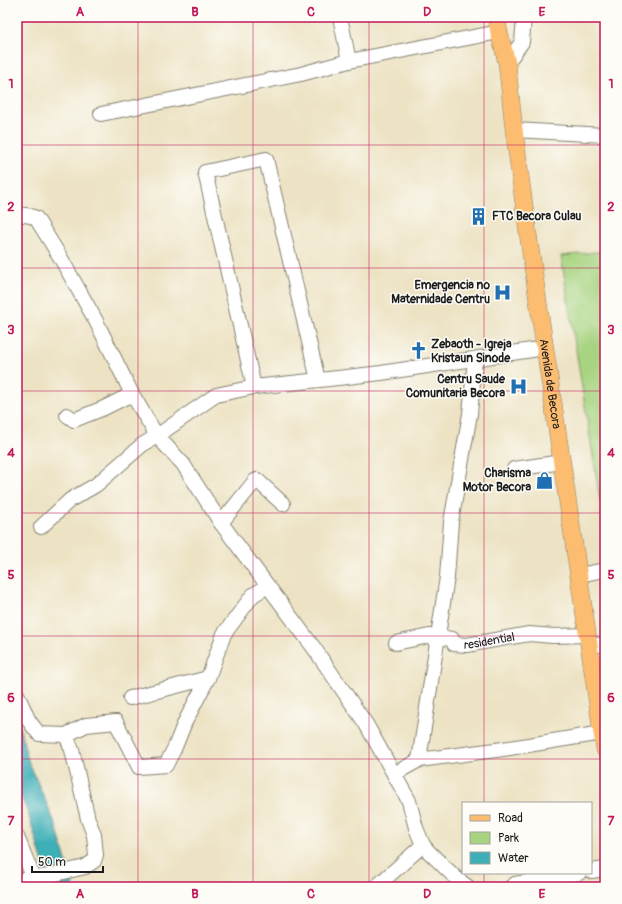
<svg xmlns="http://www.w3.org/2000/svg" width="622" height="904" viewBox="0 0 622 904" font-family="Pangolin,sans-serif">
	<style>
		.green { fill: #a8d481; stroke: #62784e }
		.water { fill: #3eafb6; stroke: #2d6669 }
		.lines { fill: none; stroke-linecap: round; stroke-linejoin: round }
		.minor-casing { stroke: #848070; stroke-width: 16 }
		.major-casing { stroke: #848070; stroke-width: 18 }
		.minor { stroke: #fff; stroke-width: 14 }
		.major { stroke: #fcbd6f; stroke-width: 17 }
		.grid { fill: none; stroke: #c2185b; stroke-width: 1; stroke-opacity: 0.55 }
		.labels { text-anchor: middle; dominant-baseline: central; stroke-width: 3; stroke-linejoin: round; paint-order: stroke }
		.poi-label { font-size: 12px; font-weight: bold; fill: #1c1c1c; stroke: #fdfcf7; text-anchor: end }
		.street-label { font-size: 12px; fill: #1c1c1c; stroke: #fdfcf7 }
		.neatline { fill: none; stroke: #c2185b; stroke-width: 1.5 }
		.grid-label { font-size: 13px; text-anchor: middle; font-weight: bold; fill: #c2185b }
	</style>
	<rect width="100%" height="100%" fill="#fdfcf7"/>
	<filter id="ink" filterUnits="userSpaceOnUse"><feTurbulence type="fractalNoise" baseFrequency=".025" numOctaves="2"/><feDisplacementMap in="SourceGraphic" scale="8" xChannelSelector="R" yChannelSelector="G"/><feConvolveMatrix kernelMatrix="1 2 1 2 8 2 1 2 1" color-interpolation-filters="sRGB"/></filter>
	<filter id="wash" filterUnits="userSpaceOnUse"><feTurbulence type="fractalNoise" baseFrequency=".012" numOctaves="4" result="noise"/><feDisplacementMap in="SourceGraphic" scale="16" xChannelSelector="R" yChannelSelector="G"/><feGaussianBlur stdDeviation="0.9" result="paint"/><feColorMatrix in="noise" values="0 0 0 0 0 0 0 0 0 0 0 0 0 0 0 0 0 1.4 0 .05"/><feComposite in="paint" operator="in"/></filter>
	<g filter="url(#wash)">
		<rect width="100%" height="100%" fill="#ede3c4"/>
		<!-- green -->
		<path class="green" d="M605 251V531L561 256Z"/>
		<!-- water -->
		<path class="water" d="M17 717 28 760 55 823 74 887H50L28 813 17 789Z"/>
	</g>
	<g filter="url(#ink)">
		<g class="lines">
			<defs>
				<g id="minor">
					<path d="M340 17 349 61"/>
					<path d="M507 63 522 42 524 17"/>
					<path d="M101 114 301 74 349 61 499 32"/>
					<path d="M514 130 605 135"/>
					<path d="M17 215C24 214 30 215 36 218L59 255 96 321 132 394 157 436 183 464 221 523 314 648 366 724 409 801 416 828 423 845 429 852 456 878 468 887"/>
					<path d="M254 387 205 172 266 159 318 380"/>
					<path d="M67 415 74 420 104 408 132 394"/>
					<path d="M514 469 562 462"/>
					<path d="M221 523 255 481 257 480 283 504"/>
					<path d="M41 527 70 500 96 485 142 445 157 436 187 415 216 395 254 387 338 378 381 373 545 348"/>
					<path d="M579 575 605 570"/>
					<path id="s1" d="M396 643 429 636 452 639 454 644 467 645 529 634 553 636 588 635"/>
					<path d="M589 646 605 644"/>
					<path d="M17 694 29 721 39 734 66 735 86 725 116 722 139 767 166 765 175 747 185 722 208 678 224 634 253 595 268 586"/>
					<path d="M130 698 208 678"/>
					<path d="M419 760 447 577 451 522 470 414 475 359"/>
					<path d="M394 774 419 760 503 749 602 733"/>
					<path d="M17 837 34 879V887"/>
					<path d="M591 871 605 869"/>
					<path d="M17 881 43 877 85 867 94 861 96 855 94 835 88 819 72 750 66 735"/>
					<path d="M376 887 423 845"/>
					<path d="M511 887 515 884 579 873"/>
				</g>
				<g id="major">
					<path id="s2" d="M496 17 499 32 507 63 514 130 527 227 602 733 605 750"/>
				</g>
			</defs>
			<!-- minor casing -->
			<use href="#minor" class="minor-casing"/>
			<!-- major casing -->
			<use href="#major" class="major-casing"/>
			<!-- minor -->
			<use href="#minor" class="minor"/>
			<!-- major -->
			<use href="#major" class="major"/>
		</g>
	</g>
	<!-- grid -->
	<path class="grid" d="M138 17V887M253 17V887M369 17V887M484 17V803M17 145H605M17 268H605M17 391H605M17 513H605M17 636H605M17 759H605M484 873V887"/>
	<!-- icons -->
	<defs>
		<symbol id="building-bare" viewBox="-9 -9 18 18"><path d="M-4-6H4V6H1V3H-1V6H-4ZM-2.5-4.3h1.7v1.8h-1.7ZM.8-4.3h1.7v1.8H.8ZM-2.5-1h1.7V.8h-1.7ZM.8-1h1.7V.8H.8Z" fill="#1f6fb2" stroke="#fdfcf7" stroke-width="2.5" paint-order="stroke"/></symbol>
		<symbol id="hospital-bare" viewBox="-9 -9 18 18"><path d="M-5-5h3v3.5h4V-5h3V5h-3V1.5h-4V5h-3Z" fill="#1f6fb2" stroke="#fdfcf7" stroke-width="2.5" paint-order="stroke"/></symbol>
		<symbol id="church-bare" viewBox="-9 -9 18 18"><path d="M-1.2-6h2.4v3.5h3.3v2.4h-3.3V6h-2.4V-.1h-3.3v-2.4h3.3Z" fill="#1f6fb2" stroke="#fdfcf7" stroke-width="2.5" paint-order="stroke"/></symbol>
		<symbol id="shop-bare" viewBox="-9 -9 18 18"><path d="M-5-2.5h2.3a2.7 3.5 0 0 1 5.4 0H5L5.5 6h-11ZM-1.5-2.5h3a1.5 2.3 0 0 0-3 0Z" fill="#1f6fb2" stroke="#fdfcf7" stroke-width="2.5" paint-order="stroke"/></symbol>
	</defs>
	<g fill-rule="evenodd">
		<use href="#building-bare" x="466" y="204" width="25" height="25"/>
		<use href="#hospital-bare" x="490" y="280" width="25" height="25"/>
		<use href="#church-bare" x="406" y="338" width="25" height="25"/>
		<use href="#hospital-bare" x="506" y="374" width="25" height="25"/>
		<use href="#shop-bare" x="532" y="468" width="25" height="25"/>
	</g>
	<g class="labels">
		<!-- poi labels -->
		<g class="poi-label">
			<text x="492" y="216" text-anchor="start">FTC Becora Culau</text>
			<text x="490" y="285">Emergencia no<tspan x="490" dy="14">Maternidade Centru</tspan></text>
			<text x="431" y="344" text-anchor="start">Zebaoth - Igreja<tspan x="431" dy="14">Kristaun Sinode</tspan></text>
			<text x="505" y="379">Centru Saude<tspan x="505" dy="14">Comunitaria Becora</tspan></text>
			<text x="531" y="473">Charisma<tspan x="531" dy="14">Motor Becora</tspan></text>
		</g>
		<!-- street labels -->
		<g class="street-label">
			<text stroke="none"><textPath href="#s2" startOffset="371">Avenida de Becora</textPath></text>
			<text stroke="none"><textPath href="#s1" startOffset="98">residential</textPath></text>
		</g>
	</g>
	<!-- margin -->
	<rect width="622" height="904" fill="none" stroke="#fdfcf7" stroke-width="44"/>
	<!-- legend -->
	<rect x="462" y="802" width="130" height="72" fill="#fdfcf7" stroke="#a3a29f"/>
	<rect x="470" y="815" width="20" height="6" fill="#fcbd6f" stroke="#a3a29f"/>
	<text x="498" y="822" font-size="12" fill="#1c1c1c">Road</text>
	<rect x="470" y="832" width="20" height="12" fill="#a8d481" stroke="#a3a29f"/>
	<text x="498" y="842" font-size="12" fill="#1c1c1c">Park</text>
	<rect x="470" y="852" width="20" height="12" fill="#3eafb6" stroke="#a3a29f"/>
	<text x="498" y="862" font-size="12" fill="#1c1c1c">Water</text>
	<!-- scale -->
	<path d="M32 866v6h71v-6" fill="none" stroke="#1c1c1c" stroke-width="2"/>
	<text x="38" y="866" font-size="12" fill="#1c1c1c" stroke="#fdfcf7" stroke-width="3" paint-order="stroke">50 m</text>
	<rect x="22" y="22" width="578" height="860" class="neatline"/>
	<g class="grid-label">
		<text x="80" y="16">A</text>
		<text x="195" y="16">B</text>
		<text x="311" y="16">C</text>
		<text x="427" y="16">D</text>
		<text x="542" y="16">E</text>
		<text x="11" y="88">1</text>
		<text x="611" y="88">1</text>
		<text x="11" y="211">2</text>
		<text x="611" y="211">2</text>
		<text x="11" y="334">3</text>
		<text x="611" y="334">3</text>
		<text x="11" y="457">4</text>
		<text x="611" y="457">4</text>
		<text x="11" y="579">5</text>
		<text x="611" y="579">5</text>
		<text x="11" y="702">6</text>
		<text x="611" y="702">6</text>
		<text x="11" y="825">7</text>
		<text x="611" y="825">7</text>
		<text x="80" y="898">A</text>
		<text x="195" y="898">B</text>
		<text x="311" y="898">C</text>
		<text x="427" y="898">D</text>
		<text x="542" y="898">E</text>
	</g>
</svg>
